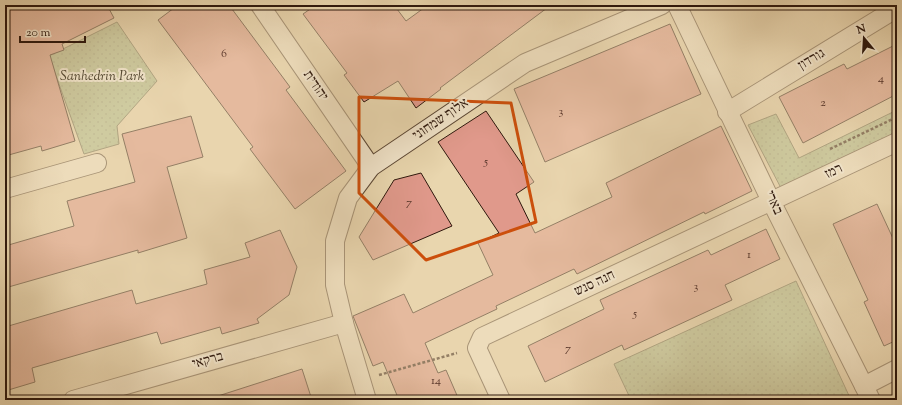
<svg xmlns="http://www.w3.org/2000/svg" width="902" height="405" viewBox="0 0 902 405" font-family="'Sorts Mill Goudy','Frank Ruhl Libre',serif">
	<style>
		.park { fill: url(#park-dots); stroke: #6f6c4e }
		.building { fill: #e0998b; stroke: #2e180d }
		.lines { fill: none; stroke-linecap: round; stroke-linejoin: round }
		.minor-casing { stroke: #5d4835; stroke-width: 20 }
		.path { stroke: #2e180d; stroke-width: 2.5; stroke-dasharray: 3 2; stroke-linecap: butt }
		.minor { stroke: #f1e4ca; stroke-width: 18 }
		.marked { fill: none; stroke: #cc4f0c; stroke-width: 3; stroke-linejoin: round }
		.labels { text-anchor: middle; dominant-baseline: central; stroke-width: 4; stroke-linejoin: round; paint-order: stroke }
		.number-label { font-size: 12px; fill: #5a382c }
		.street-label { font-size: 14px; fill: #2e180d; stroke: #f1e4ca }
		.park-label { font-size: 14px; font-style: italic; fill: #554a34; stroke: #f1e4ca }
	</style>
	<defs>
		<pattern id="park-dots" width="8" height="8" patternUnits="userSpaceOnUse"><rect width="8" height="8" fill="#b0bf8f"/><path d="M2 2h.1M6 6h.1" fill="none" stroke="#98a37a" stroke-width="1.8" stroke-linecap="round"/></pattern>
	</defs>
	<rect width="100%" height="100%" fill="#e9d6ae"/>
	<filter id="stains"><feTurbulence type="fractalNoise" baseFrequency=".005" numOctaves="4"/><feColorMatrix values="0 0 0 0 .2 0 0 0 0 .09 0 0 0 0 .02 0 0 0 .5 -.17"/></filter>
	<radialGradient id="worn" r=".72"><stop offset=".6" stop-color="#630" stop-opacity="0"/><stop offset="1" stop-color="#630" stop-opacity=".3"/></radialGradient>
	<!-- park -->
	<g class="park">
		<path d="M117 22 157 81 117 126 119 144 84 154 49 56Z"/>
		<path d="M897 110V135L782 190 748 125 776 114 799 158Z"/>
		<path d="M796 281 851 400H631L614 364Z"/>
	</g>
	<!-- building -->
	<g class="building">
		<path d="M5 5H107L114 18 62 44 64 50 50 55 75 141 42 151 41 146 5 156Z"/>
		<path d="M178 5H229L290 87 286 90 346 171 295 209 250 149 253 147 158 20Z"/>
		<path d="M316 5H394L406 21 428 5H551L440 88 441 89 416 108 398 81 364 102 344 75 347 73 303 14Z"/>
		<path d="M670 24 701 94 545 162 514 89Z"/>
		<path d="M897 44V94L803 143 779 97 844 64 847 69Z"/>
		<path d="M486 111 534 182 516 194 535 233 612 197 606 183 721 126 752 191 705 214 704 212 577 274 574 269 496 306 497 309 425 343 438 373 446 370 459 400H399L383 362 373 366 353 316 404 294 413 313 493 275 478 243 499 233 438 142Z"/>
		<path d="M191 116 203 157 167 167 187 238 138 253V250L5 288V246L74 226 67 201 135 182 122 134Z"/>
		<path d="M421 173 452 226 373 260 359 237 394 180Z"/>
		<path d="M877 204 897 247V340L884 346 864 302 868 300 833 224Z"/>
		<path d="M766 229 780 259 725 285 732 300 624 350 622 345 545 382 528 346 604 309 600 300 708 250 711 255Z"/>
		<path d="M280 230 297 267 289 295 257 319 259 323 222 334 220 327 161 344 157 332 32 368 35 382 5 391V327L132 290 136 304 207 284 204 270 250 257 245 243Z"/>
		<path d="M302 369 312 400H218V396Z"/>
	</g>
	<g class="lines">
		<defs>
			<g id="minor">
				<path d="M260 5 371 167"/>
				<path d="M677 5 771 201 871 400"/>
				<path d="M727 112 897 8"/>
				<path d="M5 189 97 163"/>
				<path d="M864 386 897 369"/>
				<path d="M73 400 344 323"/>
				<path d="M367 400 344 323 335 285V241L348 198 371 167 525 63 662 5"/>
				<path d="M501 400 477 348 482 337 897 142"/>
			</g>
		</defs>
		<!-- minor casing -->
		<use href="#minor" class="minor-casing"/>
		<!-- path -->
		<g class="path">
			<path d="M830 149 897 117"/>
			<path d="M379 375 457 353"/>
		</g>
		<!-- minor -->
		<use href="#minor" class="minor"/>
	</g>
	<!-- marked area -->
	<path d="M0 0H902V405H0ZM359 97 511 103 536 222 426 260 359 193Z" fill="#e9d6ae" fill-opacity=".55" fill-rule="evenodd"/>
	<path class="marked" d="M359 97 511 103 536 222 426 260 359 193Z"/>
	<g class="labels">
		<!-- number labels -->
		<g class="number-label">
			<text x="224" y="54">6</text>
			<text x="881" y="79">4</text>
			<text x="823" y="103">2</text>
			<text x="561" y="112">3</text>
			<text x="486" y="162">5</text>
			<text x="409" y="203">7</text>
			<text x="749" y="255">1</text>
			<text x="696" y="287">3</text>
			<text x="635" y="314">5</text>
			<text x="568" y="349">7</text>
			<text x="436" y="381">14</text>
		</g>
		<!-- street labels -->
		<g class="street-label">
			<text transform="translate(812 60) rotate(-31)">גורדון</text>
			<text transform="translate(315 86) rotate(56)">יהודית</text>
			<text transform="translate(441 120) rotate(-34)">אלוף שמחוני</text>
			<text transform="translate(834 172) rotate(-25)">רמז</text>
			<text transform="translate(773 203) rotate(66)">בארי</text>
			<text transform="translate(595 284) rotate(-25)">חנה סנש</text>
			<text transform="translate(208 361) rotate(-16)">ברקאי</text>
		</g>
		<!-- park labels -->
		<g class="park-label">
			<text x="102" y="77">Sanhedrin Park</text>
		</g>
	</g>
	<!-- margin -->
	<rect width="902" height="405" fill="none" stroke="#e9d6ae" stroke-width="20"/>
	<rect x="6" y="6" width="890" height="393" fill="none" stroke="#2e180d" stroke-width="2"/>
	<rect x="10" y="10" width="882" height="385" fill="none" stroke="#2e180d"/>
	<!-- north arrow -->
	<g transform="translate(864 38) rotate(342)" stroke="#f1e4ca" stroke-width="3" paint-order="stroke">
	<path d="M0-3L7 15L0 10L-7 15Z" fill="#2e180d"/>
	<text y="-6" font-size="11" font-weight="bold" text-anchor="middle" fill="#2e180d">N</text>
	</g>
	<!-- scale -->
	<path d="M20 36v6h65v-6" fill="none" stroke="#2e180d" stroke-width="2"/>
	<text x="26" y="36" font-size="12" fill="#2e180d" stroke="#f1e4ca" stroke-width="3" paint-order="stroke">20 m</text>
	<rect width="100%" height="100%" filter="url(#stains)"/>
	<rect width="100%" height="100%" fill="url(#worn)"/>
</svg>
